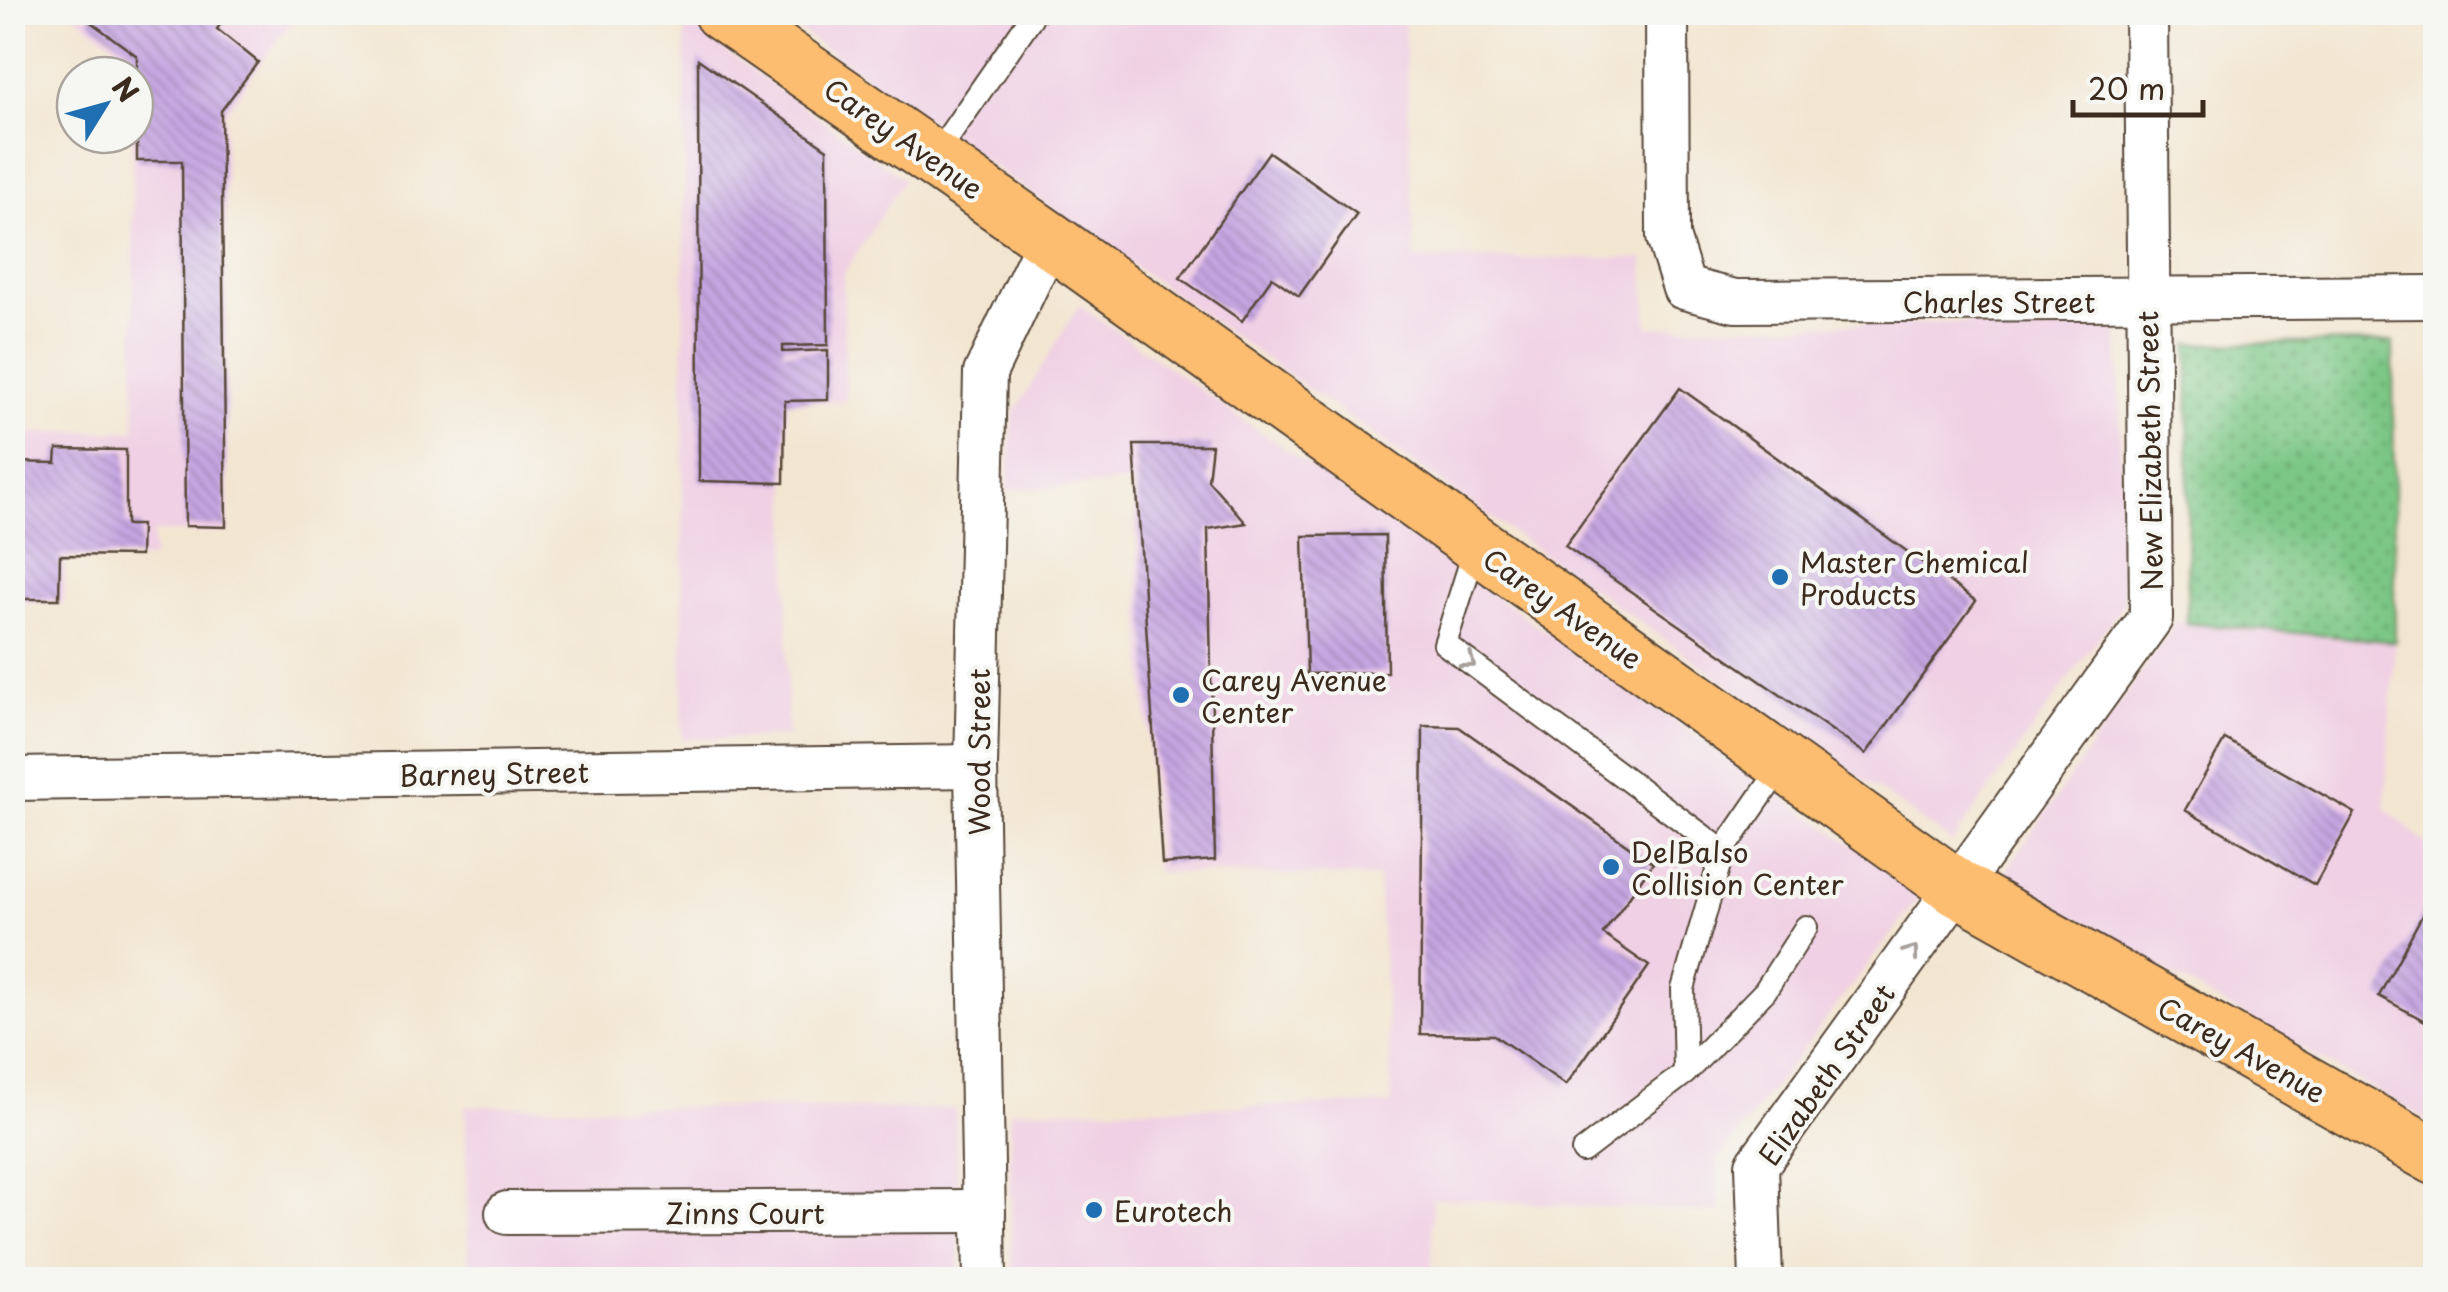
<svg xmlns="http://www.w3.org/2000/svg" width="2448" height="1292" viewBox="0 0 2448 1292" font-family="'Playpen Sans',sans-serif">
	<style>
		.built { fill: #f0d0e4 }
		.grass { fill: url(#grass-dots); stroke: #5b7852; stroke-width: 2.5 }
		.building { fill: url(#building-back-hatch) }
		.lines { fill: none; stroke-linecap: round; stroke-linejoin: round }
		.lane-casing { stroke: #574639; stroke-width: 26 }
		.street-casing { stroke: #574639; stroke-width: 46 }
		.primary-casing { stroke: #574639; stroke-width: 59 }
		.lane { stroke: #fff; stroke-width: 22 }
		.street { stroke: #fff; stroke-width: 42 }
		.primary { stroke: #fcbd6f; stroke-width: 55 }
		.oneway { stroke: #a79f9a }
		.poi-dot { fill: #1f6fb2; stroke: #f6f6f2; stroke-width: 4 }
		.labels { text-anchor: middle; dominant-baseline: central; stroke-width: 8; stroke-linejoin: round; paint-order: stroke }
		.street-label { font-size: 28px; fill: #3b2a1e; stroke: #f6f6f2 }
		.poi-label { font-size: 28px; fill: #3b2a1e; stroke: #f6f6f2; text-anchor: start }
	</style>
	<defs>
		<pattern id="grass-dots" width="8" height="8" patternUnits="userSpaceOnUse" patternTransform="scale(2.5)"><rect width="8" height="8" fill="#7bc785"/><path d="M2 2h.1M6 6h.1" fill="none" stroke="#66a26c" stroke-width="1.8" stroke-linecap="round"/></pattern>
		<pattern id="building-back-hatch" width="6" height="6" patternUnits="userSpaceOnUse" patternTransform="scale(2.5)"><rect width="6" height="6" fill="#c6a6e2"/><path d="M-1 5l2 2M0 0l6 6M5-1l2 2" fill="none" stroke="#a287b7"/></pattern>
	</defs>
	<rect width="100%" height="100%" fill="#f6f6f2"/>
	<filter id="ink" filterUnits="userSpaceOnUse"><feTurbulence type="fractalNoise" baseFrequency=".01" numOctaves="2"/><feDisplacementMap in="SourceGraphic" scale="20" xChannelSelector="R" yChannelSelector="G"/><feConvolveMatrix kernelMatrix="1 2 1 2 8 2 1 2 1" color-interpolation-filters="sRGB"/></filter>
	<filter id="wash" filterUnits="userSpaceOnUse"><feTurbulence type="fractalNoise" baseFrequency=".0048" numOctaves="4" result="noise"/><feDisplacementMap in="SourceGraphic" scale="40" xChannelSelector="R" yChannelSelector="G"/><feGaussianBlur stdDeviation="2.25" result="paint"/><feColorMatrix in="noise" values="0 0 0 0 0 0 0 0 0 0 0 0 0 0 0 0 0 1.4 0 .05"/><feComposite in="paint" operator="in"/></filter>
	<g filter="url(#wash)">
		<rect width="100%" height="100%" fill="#f3e6d1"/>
		<!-- built -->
		<g class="built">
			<path d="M72 13H298L225 113 228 533 153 532V559L65 558 64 603H13L12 433 135 431 132 135H135V75H132V58Z"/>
			<path d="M775 13H1404L1415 259 1643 258 1648 327 2118 321 2124 602 1952 842Z"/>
			<path d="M685 22 904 179 843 275 846 401 788 402 787 737 682 739Z"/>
			<path d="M1079 305 1922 894 1718 1160 1720 1213 1433 1198 1432 1279H1012L1010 1110 1392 1104 1378 877 1156 872 1133 483 1007 490 1013 415Z"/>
			<path d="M2176 622 2395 642 2385 808 2435 851V1124L2001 878Z"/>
			<path d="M465 1106 955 1109 960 1279H469Z"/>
		</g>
		<!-- grass -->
		<path class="grass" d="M2393 342 2395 642 2187 623 2189 344Z"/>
		<g id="blocks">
			<!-- building -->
			<g class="building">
				<path d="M94 12H229L217 29 258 62 221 111 226 527 185 526 182 161H137V56L88 20Z"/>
				<path d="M698 59 827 149 828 345 783 346V352L828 350V400L785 401 784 483 699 481Z"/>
				<path d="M1269 152 1357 214 1299 296 1272 277 1242 321 1180 278Z"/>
				<path d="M1680 388 1976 601 1866 754 1565 546Z"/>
				<path d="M1134 445H1212L1208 480 1246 523 1208 529 1215 860 1162 864Z"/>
				<path d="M57 449 126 450V525H141L140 556 60 555 59 599H12V462L56 463Z"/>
				<path d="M1385 535 1387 672 1307 674 1303 536Z"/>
				<path d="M1423 726 1459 727 1653 863 1603 934 1649 966 1566 1085 1494 1035 1420 1034Z"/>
				<path d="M2225 739 2355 813 2315 885 2185 810Z"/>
				<path d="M2427 906 2436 911V1027L2379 996Z"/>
			</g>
		</g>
	</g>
	<g filter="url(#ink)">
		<use href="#blocks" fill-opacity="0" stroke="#574639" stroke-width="2.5"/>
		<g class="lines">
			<defs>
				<g id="lane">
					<path d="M933 159 1035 12"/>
					<path d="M1476 546 1445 644 1723 851"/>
					<path d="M1685 1073 1765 991 1806 927"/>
					<path d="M1583 1151 1685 1073 1683 989 1723 851 1783 764"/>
				</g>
				<g id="street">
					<path d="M1667 12 1668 237 1684 288 1735 301 2436 297"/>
					<path d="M12 779 976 766"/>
					<path d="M507 1213 984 1211"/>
					<path d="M985 1280 976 766 985 373 1049 239"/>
					<path d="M1761 1280 1757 1165 2151 618 2146 12"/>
				</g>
				<path id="primary" d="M721 12 1049 239 1958 888 2436 1157"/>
			</defs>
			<!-- lane casing -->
			<use href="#lane" class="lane-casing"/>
			<!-- street casing -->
			<use href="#street" class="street-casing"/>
			<!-- primary casing -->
			<use href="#primary" class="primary-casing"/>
			<!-- lane -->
			<use href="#lane" class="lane"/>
			<!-- street -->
			<use href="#street" class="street"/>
			<!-- primary -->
			<use href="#primary" class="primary"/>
		</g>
		<!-- one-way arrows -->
		<defs><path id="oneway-chevron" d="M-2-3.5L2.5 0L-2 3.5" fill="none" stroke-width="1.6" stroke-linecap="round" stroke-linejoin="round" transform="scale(2.5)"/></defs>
		<g class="oneway">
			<use href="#oneway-chevron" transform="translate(1469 662) rotate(37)"/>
			<use href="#oneway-chevron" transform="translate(1912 952) rotate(-54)"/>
		</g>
	</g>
	<!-- markers -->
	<g class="poi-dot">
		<circle cx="1780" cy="577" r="10"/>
		<circle cx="1181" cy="695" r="10"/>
		<circle cx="1611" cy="867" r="10"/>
		<circle cx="1094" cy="1210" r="10"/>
	</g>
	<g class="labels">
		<!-- street labels -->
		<g class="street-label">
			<text transform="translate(904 138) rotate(35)">Carey Avenue</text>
			<text x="1999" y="301">Charles Street</text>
			<text transform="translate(2149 451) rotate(-91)">New Elizabeth Street</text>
			<text transform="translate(1563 608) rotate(35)">Carey Avenue</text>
			<text transform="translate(978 752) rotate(-90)">Wood Street</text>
			<text transform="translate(494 773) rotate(-1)">Barney Street</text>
			<text transform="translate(2242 1049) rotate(29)">Carey Avenue</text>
			<text transform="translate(1826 1074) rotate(-55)">Elizabeth Street</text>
			<text x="745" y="1212">Zinns Court</text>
		</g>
		<!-- poi labels -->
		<g class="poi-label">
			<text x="1800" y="561">Master Chemical<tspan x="1800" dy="32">Products</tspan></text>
			<text x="1201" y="679">Carey Avenue<tspan x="1201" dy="32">Center</tspan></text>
			<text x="1631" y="851">DelBalso<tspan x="1631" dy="32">Collision Center</tspan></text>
			<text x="1114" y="1210">Eurotech</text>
		</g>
	</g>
	<!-- margin -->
	<rect width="2448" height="1292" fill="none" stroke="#f6f6f2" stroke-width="50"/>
	<!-- north arrow -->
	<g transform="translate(105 105) rotate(53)"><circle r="48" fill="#f6f6f2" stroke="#aba49d" stroke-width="2.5"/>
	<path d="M0-8L18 38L0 25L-18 38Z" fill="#1f6fb2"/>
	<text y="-15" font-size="28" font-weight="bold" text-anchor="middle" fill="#3b2a1e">N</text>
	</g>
	<!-- scale -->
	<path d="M2073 100v15h130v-15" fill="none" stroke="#3b2a1e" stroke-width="5"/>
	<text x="2088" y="100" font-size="30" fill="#3b2a1e" stroke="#f6f6f2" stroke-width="8" paint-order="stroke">20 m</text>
</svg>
